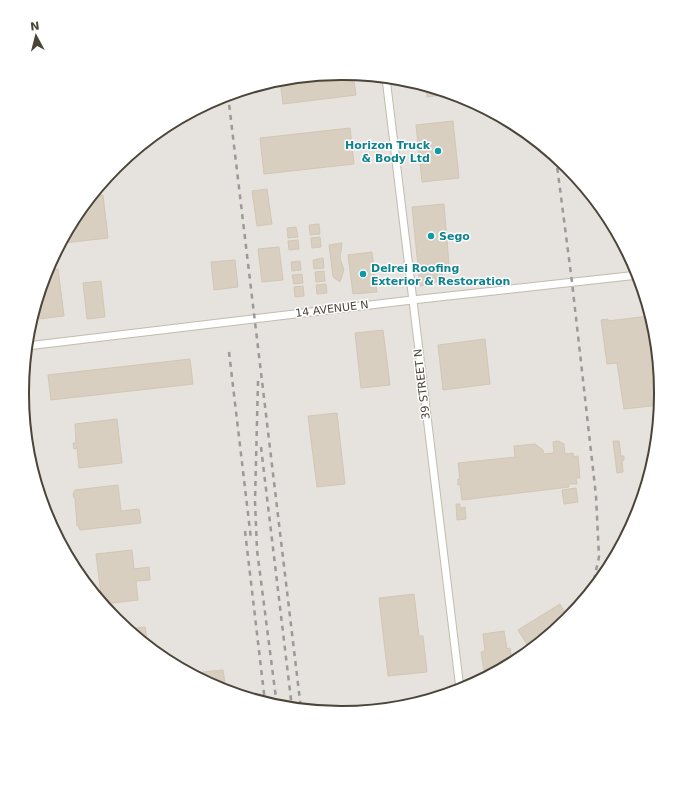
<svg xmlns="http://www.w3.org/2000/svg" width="683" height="786" viewBox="0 0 683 786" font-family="'DejaVu Sans',sans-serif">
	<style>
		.industrial { fill: #e6e2dd }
		.building { fill: #d8cfc1; stroke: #d3c7b4 }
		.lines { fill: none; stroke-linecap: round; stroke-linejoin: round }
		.minor-casing { stroke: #c2bbae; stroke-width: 9 }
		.tertiary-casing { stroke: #c2bbae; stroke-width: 10 }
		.minor { stroke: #fff; stroke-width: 7 }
		.tertiary { stroke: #fff; stroke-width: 8 }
		.rail { stroke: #9a9a9a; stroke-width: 2.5; stroke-dasharray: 5 5; stroke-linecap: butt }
		.culture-dot { fill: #0f9aa8; stroke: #fff; stroke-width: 1.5 }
		.labels { text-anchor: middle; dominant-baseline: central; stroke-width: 3; stroke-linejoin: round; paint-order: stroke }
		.culture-label { font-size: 11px; font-weight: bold; fill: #0d838f; stroke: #fff; text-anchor: start }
		.street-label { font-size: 11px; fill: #4b4439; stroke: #fff }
		.rim { fill: none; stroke: #4b4439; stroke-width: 2 }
	</style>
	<rect width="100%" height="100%" fill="#f6f3ec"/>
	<!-- industrial -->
	<circle class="industrial" cx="341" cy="393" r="318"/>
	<!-- building -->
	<g class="building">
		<path d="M342 74 353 75 356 95 283 104 280 80Z"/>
		<path d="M426 86 441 91V95L427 97Z"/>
		<path d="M453 121 459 178 422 182 416 125Z"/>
		<path d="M350 128 354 164 264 174 260 138Z"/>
		<path d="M267 189 272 224 257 226 252 191Z"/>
		<path d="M103 195 108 238 64 243 63 239 76 215 92 196Z"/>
		<path d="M444 204 449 265 442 267 443 280 420 286 412 207Z"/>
		<path d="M606 214 607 216 612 225 608 226Z"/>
		<path d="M319 224 320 234 310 235 309 225Z"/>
		<path d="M296 227 298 237 288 238 287 228Z"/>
		<path d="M320 237 321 247 312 248 311 238Z"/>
		<path d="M298 240 299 249 289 250 288 241Z"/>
		<path d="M342 243 340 258 344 270 340 282 333 277 329 245Z"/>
		<path d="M279 247 283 280 262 282 258 249Z"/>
		<path d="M372 252 377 292 353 294 348 255Z"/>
		<path d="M323 258 324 268 314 269 313 260Z"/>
		<path d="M235 260 238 287 214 290 211 262Z"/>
		<path d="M300 261 301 270 292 271 291 262Z"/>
		<path d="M58 269 64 316 38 319 36 303 46 271Z"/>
		<path d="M324 271 325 281 316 282 315 272Z"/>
		<path d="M302 274 303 283 294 284 292 275Z"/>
		<path d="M101 281 105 317 87 319 83 283Z"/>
		<path d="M326 284 327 293 317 294 316 285Z"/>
		<path d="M303 286 304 296 295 297 294 287Z"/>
		<path d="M649 316 650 324H652V328H651L652 341 654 340V345H653L657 386H659L660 405 624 409 617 363 607 364 601 320 608 319V321Z"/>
		<path d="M383 330 390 385 361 388 355 333Z"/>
		<path d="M485 339 490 384 443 390 438 345Z"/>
		<path d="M190 359 193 384 51 400 48 375Z"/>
		<path d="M337 413 345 484 317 487 308 416Z"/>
		<path d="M117 419 122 463 79 468 77 448 74 449 73 443H76L75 424Z"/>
		<path d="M558 441 564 444 565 454 573 453 574 457 578 456 580 478H576L577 484H569V487L462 500 460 484 458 485V479H460L458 463 515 457 514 446 535 444 543 450 544 454 554 453 553 442Z"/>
		<path d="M613 441H619L621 456H624V460L622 461 623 472 617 473Z"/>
		<path d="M118 485 121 511 139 509 141 523 80 530 78 525 77 526 75 498H74L73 494 75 490Z"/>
		<path d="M576 488 578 502 564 504 562 490Z"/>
		<path d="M456 504H460V508L465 507 466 519 457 520Z"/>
		<path d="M132 550 134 569 149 567 150 580 136 581 138 600 104 604 102 602 96 554Z"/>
		<path d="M414 594 419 636H423L427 672 388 676 379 598Z"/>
		<path d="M560 604 568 618 559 626 528 646 518 630Z"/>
		<path d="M145 627 148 645 128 629Z"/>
		<path d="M504 631 507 649 510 648 512 662 502 668 484 670 481 652 485 651 483 634Z"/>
		<path d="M223 670 226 690 204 680 203 672Z"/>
	</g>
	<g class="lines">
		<defs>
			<g id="minor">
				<path d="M386 78 460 689"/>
				<path d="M27 346 412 300 638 275"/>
			</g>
			<path id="tertiary" d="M25 422 29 460"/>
		</defs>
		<!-- minor casing -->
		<use href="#minor" class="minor-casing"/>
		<!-- tertiary casing -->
		<use href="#tertiary" class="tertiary-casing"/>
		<!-- minor -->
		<use href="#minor" class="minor"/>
		<!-- tertiary -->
		<use href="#tertiary" class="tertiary"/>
		<!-- rail -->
		<g class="rail">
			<path d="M228 95 301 709"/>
			<path d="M556 158 572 282 596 496 599 557 592 589"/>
			<path d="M229 352 251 539"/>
			<path d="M258 381 255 501 257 550 277 706"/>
			<path d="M261 447 292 708"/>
			<path d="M245 531 265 702"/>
			<path d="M398 707 429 695 458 690"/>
		</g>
	</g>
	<!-- markers -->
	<g class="culture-dot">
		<circle cx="438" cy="151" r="4"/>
		<circle cx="431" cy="236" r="4"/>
		<circle cx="363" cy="274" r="4"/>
	</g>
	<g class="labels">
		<!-- culture labels -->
		<g class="culture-label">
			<text x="430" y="145" text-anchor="end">Horizon Truck<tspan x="430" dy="13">&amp; Body Ltd</tspan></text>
			<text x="439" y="236">Sego</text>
			<text x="371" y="268">Delrei Roofing<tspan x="371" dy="13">Exterior &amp; Restoration</tspan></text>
		</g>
		<!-- street labels -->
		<g class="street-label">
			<text transform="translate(332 309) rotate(-7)">14 AVENUE N</text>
			<text transform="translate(422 384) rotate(-97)">39 STREET N</text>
		</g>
	</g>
	<!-- crop -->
	<path d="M0 0H683V786H0ZM341 80H342A312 312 0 0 1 654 392V394A312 312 0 0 1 342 706H341A312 312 0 0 1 29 394V392A312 312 0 0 1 341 80Z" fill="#fff" fill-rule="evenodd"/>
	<path class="rim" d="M341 80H342A312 312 0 0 1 654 392V394A312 312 0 0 1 342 706H341A312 312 0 0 1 29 394V392A312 312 0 0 1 341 80Z"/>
	<!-- north arrow -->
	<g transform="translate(36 36) rotate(353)" stroke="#ffffff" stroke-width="3" paint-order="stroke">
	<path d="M0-3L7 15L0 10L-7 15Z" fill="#4b4439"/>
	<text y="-6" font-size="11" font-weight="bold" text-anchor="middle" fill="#4b4439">N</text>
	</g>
</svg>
